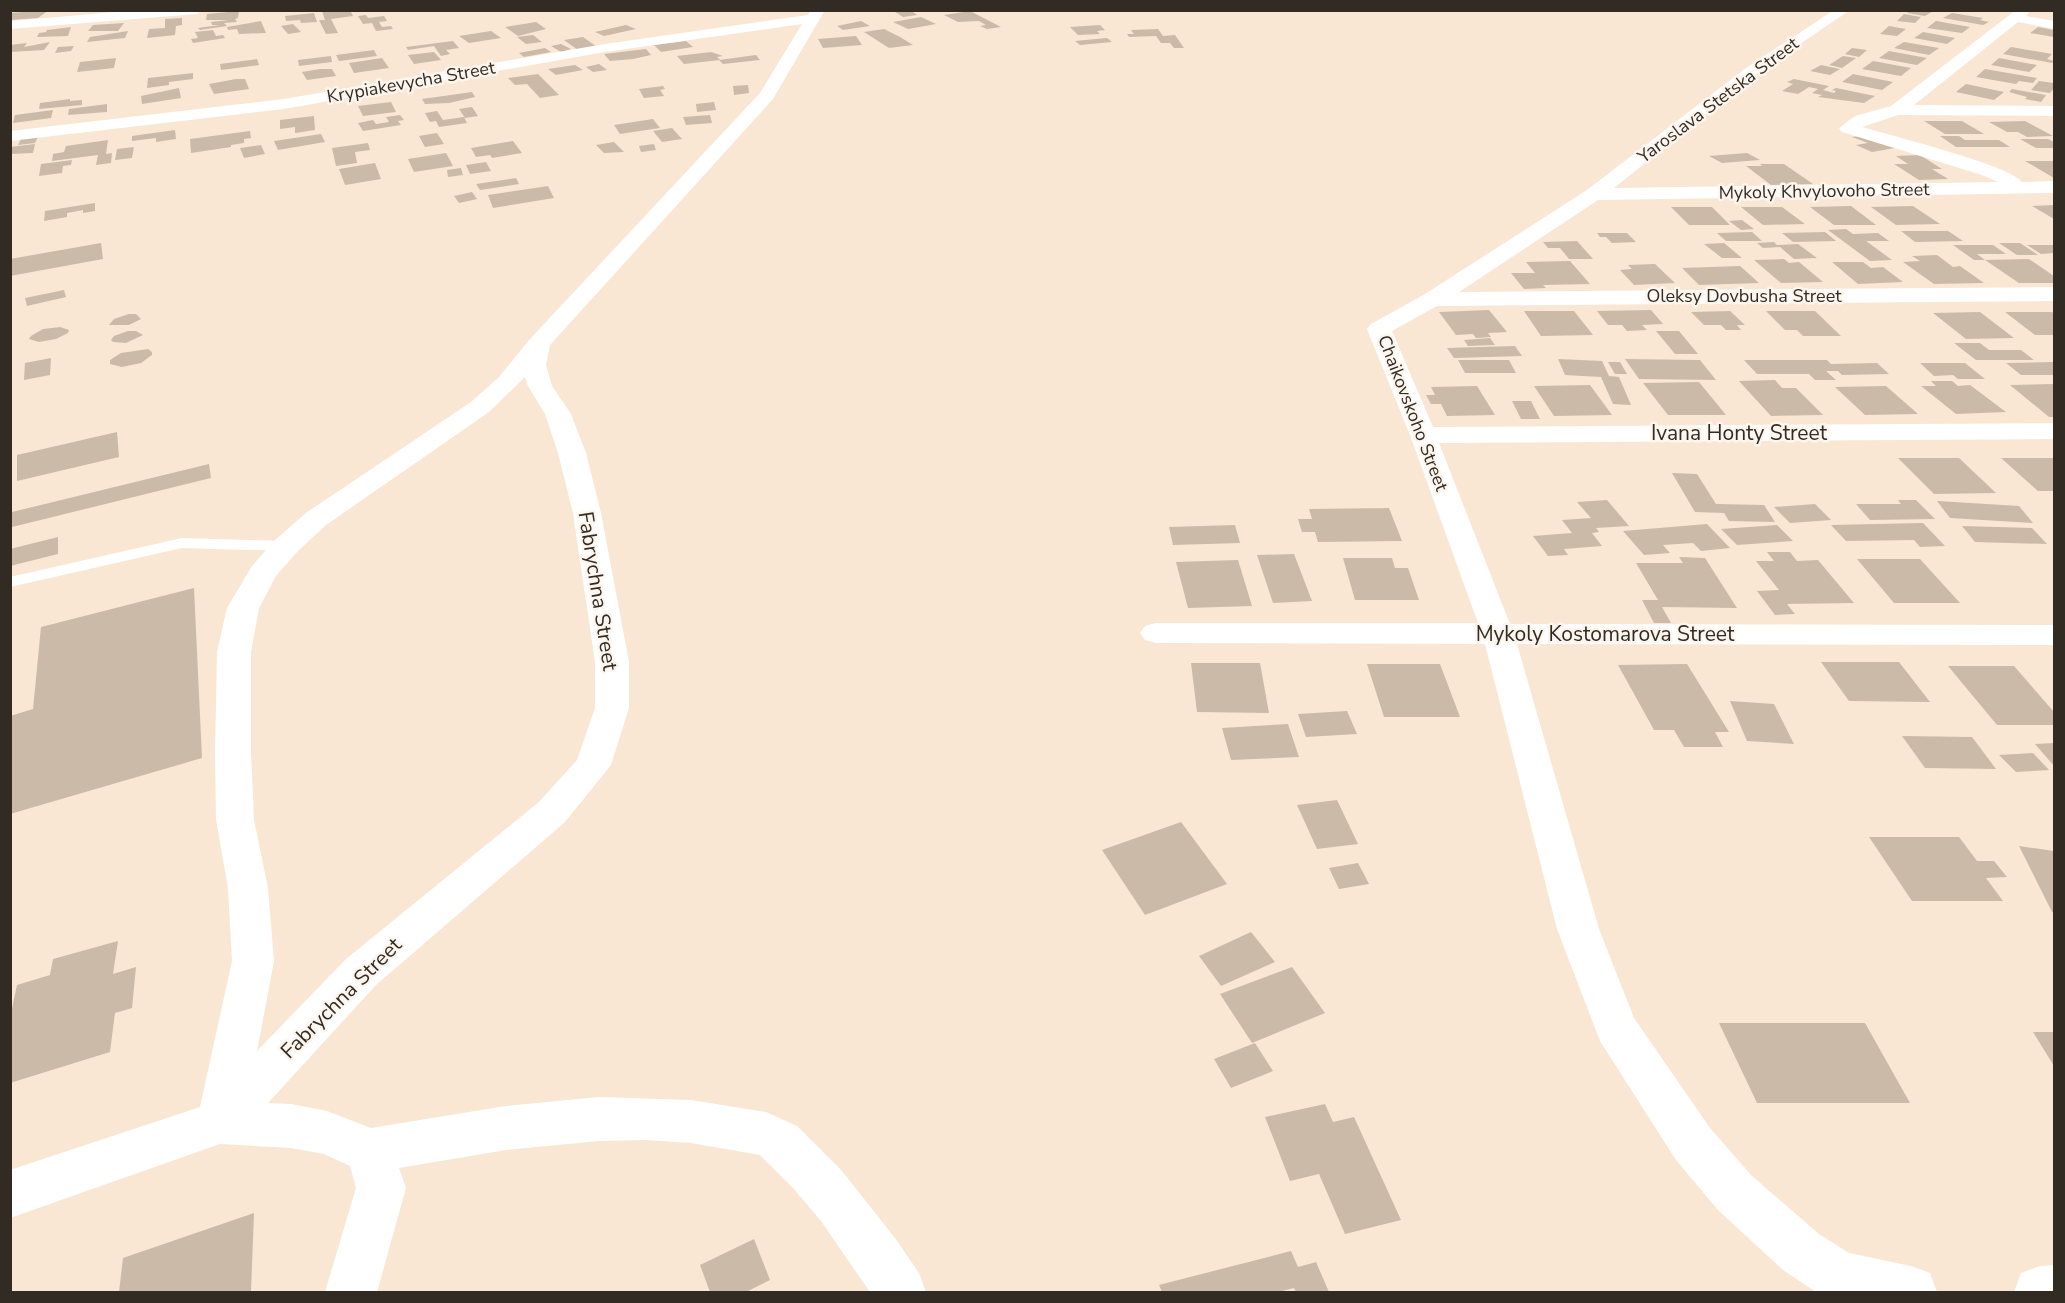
<svg xmlns="http://www.w3.org/2000/svg" width="2065" height="1303" viewBox="0 0 2065 1303" font-family="'Nunito Sans',sans-serif">
	<style>
		.building { fill: #cbbaa8 }
		.lines { fill: none; stroke-linecap: round; stroke-linejoin: round }
		.lane { fill: #fff; fill-rule: evenodd }
		.street { fill: #fff; fill-rule: evenodd }
		.labels { text-anchor: middle; dominant-baseline: central; stroke-width: 5; stroke-linejoin: round; paint-order: stroke }
		.far-street-label { font-size: 18px; fill: #322b24; stroke: #fdf6ef }
		.street-label { font-size: 21px; fill: #322b24; stroke: #fdf6ef }
	</style>
	<rect width="100%" height="100%" fill="#f9e7d4"/>
	<!-- building -->
	<g class="building">
		<path d="M49 10 38 18 10 20V13Z"/>
		<path d="M329 10H350L353 16 331 19 338 33 326 34 319 20H325L322 11Z"/>
		<path d="M892 10H910L917 15 903 17Z"/>
		<path d="M1911 10H1935L1925 16 1907 13Z"/>
		<path d="M239 11 238 18 235 19 237 22 224 23 227 26 200 30 198 28 220 25H212L211 22 229 20H206L207 14Z"/>
		<path d="M970 11 1001 27 987 29 980 26 986 25 979 21 958 22 944 15Z"/>
		<path d="M314 13 317 22 301 23 300 20 286 21 285 16Z"/>
		<path d="M1952 13 1983 18 1980 20 1989 22 1983 25 1943 18Z"/>
		<path d="M1904 14 1921 17 1915 23 1897 21Z"/>
		<path d="M366 15 368 18 384 16 387 21 379 22 382 27 391 26 393 29 376 31 372 23 363 24 358 16Z"/>
		<path d="M921 17 936 24 908 29 893 22Z"/>
		<path d="M182 18V25L176 26 175 35 147 38 149 29 165 28V19Z"/>
		<path d="M261 21 266 33 239 34 237 29 228 30 227 27Z"/>
		<path d="M861 21 870 26 843 30 837 26Z"/>
		<path d="M1936 21 1970 27 1962 33 1927 28Z"/>
		<path d="M536 22 546 29 518 36 505 27Z"/>
		<path d="M124 23 118 31H88L93 25Z"/>
		<path d="M293 24 301 32 288 34 281 26Z"/>
		<path d="M626 25 636 29 604 36 595 32Z"/>
		<path d="M1100 25 1105 30 1097 31 1100 34 1078 35 1070 27Z"/>
		<path d="M1889 26 1906 29 1897 36 1880 34Z"/>
		<path d="M71 27 68 36 37 37 39 33 46 32 47 30Z"/>
		<path d="M2038 27 2054 30V37L2030 33Z"/>
		<path d="M884 29 900 37 913 45 889 48 864 32Z"/>
		<path d="M1158 29 1163 36 1175 35 1184 48H1174L1170 43H1161L1156 36 1129 37 1127 34H1134L1131 30Z"/>
		<path d="M213 30 216 36 223 35 225 38 193 43 191 39 198 38 195 32Z"/>
		<path d="M128 31 125 38 87 42 90 37Z"/>
		<path d="M491 31 501 38 469 43 459 36Z"/>
		<path d="M1923 32 1955 38 1947 44 1914 38Z"/>
		<path d="M533 35 542 42 526 44 517 37Z"/>
		<path d="M856 36 862 45 823 48 818 39Z"/>
		<path d="M583 37 597 47 578 50 564 40Z"/>
		<path d="M1107 38 1112 42 1080 45 1075 41Z"/>
		<path d="M453 41 459 48 446 50 450 54 441 56 434 46 408 50 406 47Z"/>
		<path d="M686 41 693 47 661 52 654 45Z"/>
		<path d="M50 42 44 50 10 52V45L27 43 24 47Z"/>
		<path d="M1904 42 1939 48 1929 55 1894 48Z"/>
		<path d="M561 44 571 49 561 52 551 46Z"/>
		<path d="M74 46 71 51 55 53 58 47Z"/>
		<path d="M2011 47 2052 54 2047 59 2054 61 2052 63 2003 54Z"/>
		<path d="M545 48 551 52 524 57 519 53Z"/>
		<path d="M1852 48 1867 50 1859 57 1845 54Z"/>
		<path d="M646 49 651 55 633 59 610 61 604 54Z"/>
		<path d="M374 50 377 56 339 61 336 55Z"/>
		<path d="M1889 51 1927 58 1917 65 1879 58Z"/>
		<path d="M434 52 441 60 414 64 408 55Z"/>
		<path d="M711 52 723 56 717 57 720 60 684 64 677 56Z"/>
		<path d="M756 55 760 60 723 64 719 60Z"/>
		<path d="M331 56 332 62 299 66 298 60Z"/>
		<path d="M1843 56 1856 58 1842 68 1829 65Z"/>
		<path d="M116 58 114 68 77 72 80 62Z"/>
		<path d="M382 58 389 68 354 73 349 63Z"/>
		<path d="M1999 58 2037 65 2029 72 1991 65Z"/>
		<path d="M257 59 259 65 221 70 220 64Z"/>
		<path d="M1873 61 1911 68 1901 76 1862 69Z"/>
		<path d="M599 64 607 70 593 72 586 67Z"/>
		<path d="M575 65 583 70 556 75 548 69Z"/>
		<path d="M1821 65 1840 69 1830 75 1810 71Z"/>
		<path d="M320 69H332L336 76 307 80 302 72Z"/>
		<path d="M1985 69 2037 78 2033 83 2019 81 2016 84 1976 77Z"/>
		<path d="M193 73V79L169 82V85L147 88 148 78Z"/>
		<path d="M538 74 559 95 540 98 527 84 515 85 508 78Z"/>
		<path d="M1853 74 1893 82 1882 90 1842 82Z"/>
		<path d="M236 79H245L249 89 214 94 209 84Z"/>
		<path d="M1794 79 1829 86 1823 90 1834 93 1836 91 1832 90 1836 88 1875 96 1864 103 1818 97 1822 95 1812 93 1818 89 1809 87 1798 94 1782 91 1793 84 1787 82Z"/>
		<path d="M2039 81 2054 83V88L2050 93 2031 90Z"/>
		<path d="M1966 84 2004 92 1994 100 1956 92Z"/>
		<path d="M748 85 749 93 734 95 733 86Z"/>
		<path d="M663 86 665 89 660 90 664 96 644 98 639 89Z"/>
		<path d="M179 88 181 98 142 104 141 96Z"/>
		<path d="M2012 89 2046 95 2041 102 2025 99 2027 97 2009 92Z"/>
		<path d="M472 92 475 97 449 103 425 104 422 99Z"/>
		<path d="M70 99V101L82 100V105L39 109 40 103Z"/>
		<path d="M391 102 396 112 363 116 358 106Z"/>
		<path d="M714 102 716 110 697 112 696 104Z"/>
		<path d="M107 104V112L68 115 69 109Z"/>
		<path d="M472 107 478 116 465 118 459 109Z"/>
		<path d="M53 110 51 118 13 123 15 115Z"/>
		<path d="M437 111 443 120 464 117 467 123 439 127 436 121 430 122 425 113Z"/>
		<path d="M400 115 404 120 398 121 401 125 363 131 358 123 373 120 376 124 389 122 386 117Z"/>
		<path d="M710 115 712 123 686 125 683 117Z"/>
		<path d="M314 116 315 130 295 133V127L280 129V120Z"/>
		<path d="M653 119 660 128 620 134 614 125Z"/>
		<path d="M1924 121H1962L1984 134H1945Z"/>
		<path d="M2025 121 2053 136 2027 137 2018 132H2007L1989 122Z"/>
		<path d="M672 128 682 139 662 142 653 131Z"/>
		<path d="M175 130 176 139 156 142V138L132 141V136Z"/>
		<path d="M250 131 251 138 244 139V143L231 145V147L191 153 190 139Z"/>
		<path d="M437 133 444 144 425 147 419 136Z"/>
		<path d="M321 134 325 142 278 150 274 141Z"/>
		<path d="M1867 135 1900 147 1872 152 1856 145 1868 143 1852 137Z"/>
		<path d="M1940 136H1959L1965 140H1999L2010 147H1956Z"/>
		<path d="M38 137 35 143 18 145 21 139Z"/>
		<path d="M2020 139H2048L2054 142V148H2036Z"/>
		<path d="M108 140 106 154 112 153 111 163 96 165 98 155 52 161 53 154 64 152 66 146Z"/>
		<path d="M513 141 522 153 492 158 490 155 476 157 471 148Z"/>
		<path d="M614 142 624 152 604 153 596 145Z"/>
		<path d="M368 143 370 150 355 152 357 163 336 166 332 148Z"/>
		<path d="M35 144 33 153 10 154V147Z"/>
		<path d="M654 144 656 150 641 152 639 146Z"/>
		<path d="M261 145 265 154 244 158 240 148Z"/>
		<path d="M134 147 132 158 115 160 117 149Z"/>
		<path d="M446 153 453 166 414 172 408 159Z"/>
		<path d="M1747 153 1760 160 1722 163 1709 156Z"/>
		<path d="M1920 155 1942 169H1932L1948 179 1919 180 1894 164H1908L1896 156Z"/>
		<path d="M72 160 71 165 63 166 62 173 39 176 41 164Z"/>
		<path d="M2025 161H2054V178Z"/>
		<path d="M486 162 491 171 470 174 466 165Z"/>
		<path d="M375 163 381 179 345 185 339 169Z"/>
		<path d="M1760 164H1784L1813 184 1771 185 1746 166H1762Z"/>
		<path d="M461 168 463 175 448 177 447 170Z"/>
		<path d="M516 178 519 184 480 190 476 184Z"/>
		<path d="M548 186 554 198 493 208 488 195Z"/>
		<path d="M472 192 477 199 459 203 454 196Z"/>
		<path d="M95 203V211L83 213V210L67 213V217L44 221 45 211Z"/>
		<path d="M2054 205V219L2032 206Z"/>
		<path d="M1851 206 1876 225H1834L1810 207Z"/>
		<path d="M1913 206 1940 224 1896 225 1871 207Z"/>
		<path d="M1671 207H1712L1730 225H1689Z"/>
		<path d="M1741 207H1782L1805 224 1763 225Z"/>
		<path d="M1742 220 1754 229 1741 230 1729 221Z"/>
		<path d="M1846 229 1853 234 1878 233 1889 241H1866L1892 260 1870 261 1828 230Z"/>
		<path d="M1901 231H1948L1963 241 1915 242Z"/>
		<path d="M1752 232 1762 241H1726L1717 233Z"/>
		<path d="M1825 232 1836 241 1793 242 1782 233Z"/>
		<path d="M1597 233H1627L1636 242 1612 243 1606 237H1600Z"/>
		<path d="M1577 241 1593 259H1569L1560 248H1548L1543 242Z"/>
		<path d="M1774 242 1777 245 1798 244 1817 258 1794 259 1780 247 1763 248 1757 243Z"/>
		<path d="M101 243 103 259 10 276V259Z"/>
		<path d="M1724 243 1742 258H1722L1704 244Z"/>
		<path d="M1999 243H2020L2038 255H2017Z"/>
		<path d="M1953 245H1993L2006 254H1977L1985 260H1974Z"/>
		<path d="M2027 245H2054V253L2041 254Z"/>
		<path d="M1937 255 1953 267 1960 266 1984 283 1934 284 1903 262 1920 261 1912 256Z"/>
		<path d="M1784 259 1789 263 1799 262 1823 282 1781 283 1754 260Z"/>
		<path d="M2029 259 2054 276V283H2019L1985 260Z"/>
		<path d="M1570 261 1590 284 1543 285 1546 288 1524 289 1511 273H1535L1526 262Z"/>
		<path d="M1832 262H1863L1871 268 1883 267 1903 282 1858 284Z"/>
		<path d="M1655 264 1675 283 1634 285 1620 270 1632 269 1628 265Z"/>
		<path d="M1740 266 1759 283 1699 285 1682 268Z"/>
		<path d="M64 290 66 297 27 306 25 298Z"/>
		<path d="M1489 310 1507 332 1488 333 1491 337 1476 338 1473 334 1456 335 1439 312Z"/>
		<path d="M1651 310 1663 324 1642 325 1647 330 1627 331 1622 325H1608L1597 311Z"/>
		<path d="M1524 311H1574L1593 335 1541 336Z"/>
		<path d="M1730 311 1745 325H1737L1741 330H1726L1721 325H1704L1691 312Z"/>
		<path d="M1766 311H1815L1841 336H1803L1797 330H1785Z"/>
		<path d="M1980 312 2014 338 1966 339 1933 313Z"/>
		<path d="M2005 312H2052L2054 314V335H2035Z"/>
		<path d="M129 314H136L141 319 129 325H109L114 319Z"/>
		<path d="M60 327 69 330 68 333 56 339 39 342 29 339 31 336 43 329Z"/>
		<path d="M128 331H136L143 335 126 343 113 342 111 340 114 336Z"/>
		<path d="M1656 331H1679L1698 354H1675Z"/>
		<path d="M1490 338 1495 345 1468 346 1464 340Z"/>
		<path d="M1954 343H1980L1989 350H2021L2034 360H1976Z"/>
		<path d="M1515 346 1522 356 1454 358 1447 348Z"/>
		<path d="M148 349 152 352V355L141 363 122 367 110 364V360L121 353Z"/>
		<path d="M51 358 50 375 24 380 25 363Z"/>
		<path d="M1558 359 1602 361 1609 376 1619 377 1631 405 1613 404 1601 377 1565 375Z"/>
		<path d="M1625 359 1700 360 1716 380 1639 379Z"/>
		<path d="M1458 360H1509L1516 373H1465Z"/>
		<path d="M1744 360H1827L1831 364 1877 363 1889 374 1842 375 1838 371H1826L1836 380H1815L1809 374H1757Z"/>
		<path d="M1608 362H1620L1627 374H1615Z"/>
		<path d="M2053 362 2054 375H2021L2006 363Z"/>
		<path d="M1920 363H1965L1985 379H1958L1953 375 1934 376Z"/>
		<path d="M1775 380 1782 388H1796L1823 415 1771 416 1739 381Z"/>
		<path d="M1931 381H1952L1958 386 1970 385 2006 412 1956 414 1921 386H1936Z"/>
		<path d="M1699 382 1726 415H1668L1643 383Z"/>
		<path d="M2054 384V417H2049L2010 385Z"/>
		<path d="M1590 385 1612 415 1554 416 1534 386Z"/>
		<path d="M1477 386 1495 415 1447 416 1441 404H1431L1426 395H1435L1431 387Z"/>
		<path d="M1886 386 1918 414 1865 415 1835 387Z"/>
		<path d="M1512 401H1531L1540 419H1521Z"/>
		<path d="M117 432 119 457 17 481V455Z"/>
		<path d="M1898 458H1959L1996 493 1934 494Z"/>
		<path d="M2001 458H2054V491H2038Z"/>
		<path d="M209 464 211 478 12 527V512Z"/>
		<path d="M1672 473 1697 474 1716 504 1764 505 1775 522 1729 521 1724 513 1695 512Z"/>
		<path d="M1607 500 1629 526 1596 528 1599 532 1592 533 1602 546 1564 549 1568 555 1548 556 1533 536 1572 533 1562 520 1591 518 1577 502Z"/>
		<path d="M1898 500H1916L1935 519 1870 520 1856 504H1901Z"/>
		<path d="M1937 501 2019 506 2033 523 1950 518Z"/>
		<path d="M1815 504 1831 520 1790 523 1774 507Z"/>
		<path d="M1389 508 1402 541 1318 542 1315 532H1302L1298 519H1312L1309 509Z"/>
		<path d="M1923 523 1945 546 1920 547 1914 540 1846 541 1831 525Z"/>
		<path d="M1707 524 1730 548 1701 551 1693 543 1663 545 1670 553 1644 555 1623 531Z"/>
		<path d="M1235 525 1240 543 1173 545 1169 527Z"/>
		<path d="M1777 525 1793 541 1737 545 1721 529Z"/>
		<path d="M1962 526 2032 528 2047 544 1975 542Z"/>
		<path d="M58 537V554L10 566V549Z"/>
		<path d="M1767 552H1790L1797 561 1818 560 1854 603 1787 604 1795 614 1775 615 1757 591 1779 590 1756 561H1774Z"/>
		<path d="M1294 554 1312 601 1273 603 1257 555Z"/>
		<path d="M1679 557 1705 558 1737 608 1662 607 1671 623H1654L1642 600H1658L1636 563H1683Z"/>
		<path d="M1343 558H1392L1395 568H1408L1419 600H1355Z"/>
		<path d="M1857 559H1920L1960 603H1894Z"/>
		<path d="M1238 560 1252 606 1188 608 1176 562Z"/>
		<path d="M194 588 202 758 10 814V716L33 709 41 627Z"/>
		<path d="M1821 662H1899L1930 702 1849 701Z"/>
		<path d="M1191 663H1260L1269 713 1197 712Z"/>
		<path d="M1367 664H1440L1460 717H1384Z"/>
		<path d="M1687 664 1729 732H1715L1723 747H1684L1674 730H1654L1618 665Z"/>
		<path d="M1948 666H2014L2054 712V725H1997Z"/>
		<path d="M1730 701 1774 704 1794 744 1747 741Z"/>
		<path d="M1347 711 1357 734 1306 737 1298 714Z"/>
		<path d="M1288 724 1299 757 1231 760 1222 728Z"/>
		<path d="M1902 736 1972 737 1996 769 1925 768Z"/>
		<path d="M2054 743V766L2035 744Z"/>
		<path d="M2033 753 2049 770 2016 772 1999 755Z"/>
		<path d="M1337 800 1358 844 1317 849 1297 805Z"/>
		<path d="M1181 822 1227 884 1145 915 1102 850Z"/>
		<path d="M1869 837H1959L1977 861H1994L2007 877 1986 878 2003 901H1912Z"/>
		<path d="M2019 846 2054 851V913L2052 912Z"/>
		<path d="M1358 863 1369 884 1339 889 1329 868Z"/>
		<path d="M1251 932 1275 962 1221 986 1199 956Z"/>
		<path d="M118 941 113 974 136 967 132 1008 115 1013 110 1052 10 1083V1018L17 985 50 975 53 959Z"/>
		<path d="M1292 967 1325 1013 1252 1043 1220 994Z"/>
		<path d="M1719 1023H1865L1910 1103H1757Z"/>
		<path d="M2033 1032H2054V1066Z"/>
		<path d="M1255 1043 1273 1071 1231 1088 1214 1059Z"/>
		<path d="M1325 1104 1333 1122 1354 1117 1401 1220 1345 1234 1319 1174 1290 1181 1265 1117Z"/>
		<path d="M254 1213 251 1292H119L123 1258Z"/>
		<path d="M754 1239 770 1280 746 1292H710L700 1265Z"/>
		<path d="M1291 1251 1298 1267 1316 1262 1329 1292H1296L1294 1288 1278 1292H1162L1159 1285Z"/>
	</g>
	<g class="lines">
		<!-- lane -->
		<path class="lane" d="M182 538 286 541 294 546 286 551 182 548 10 587V577Z"/>
		<!-- street -->
		<g class="street">
			<path d="M139 10H203L197 14 10 29V21Z"/>
			<path d="M811 10H825L773 99 550 345 546 365 552 386 571 414 586 453 601 513 629 662V708L611 765 565 822 376 985 268 1103 291 1104 327 1111 371 1128 506 1106 599 1097 691 1100 766 1112 797 1126 842 1171 895 1238 919 1273 926 1292H870L821 1221 793 1188 760 1155 691 1143 645 1140 599 1141 506 1150 399 1168 406 1188 377 1292H325L356 1188 350 1166 324 1154 291 1148 220 1144 10 1218V1170L200 1107 232 961 228 888 216 820 215 753 217 652 227 608 252 566 275 540 306 513 471 402 499 377 530 339 760 93 802 24 605 52 284 109 10 141V131L284 99 605 44 808 15ZM525 377 528 386 545 414 558 453 573 513 595 662V708L577 760 539 802 346 959 257 1051 274 961 268 888 254 820 251 753V652L259 608 276 576 297 552 326 525 489 412Z"/>
			<path d="M1834 10H1850L1756 74 1614 188 1998 182 1982 175 1842 132 1839 128 1855 116 1891 106 2016 10H2031L2026 16 2054 21V29L2018 22 1914 105 2054 106V116L1898 115 1862 127C1889 135 2010 165 2022 182L2054 181V193L1598 200 1459 292 2054 287V301L1437 306 1392 331 1433 427 2054 423V439L1439 443 1510 624 2054 625V645L1517 644 1599 929 1634 1018 1710 1128 1752 1176 1819 1234 1849 1253 1911 1266 1930 1273 1937 1292H1816L1783 1270 1718 1210 1676 1160 1600 1041 1557 929 1485 644 1156 643 1145 640 1140 633 1145 626 1156 623H1478L1410 435 1367 329 1371 324 1425 294 1587 190 1746 68Z"/>
			<path d="M2054 1265V1292H2014L2021 1273 2040 1266Z"/>
		</g>
	</g>
	<g class="labels">
		<!-- far-street labels -->
		<g class="far-street-label">
			<text transform="translate(411 82) rotate(-10)">Krypiakevycha Street</text>
			<text transform="translate(1718 100) rotate(-37)">Yaroslava Stetska Street</text>
			<text transform="translate(1824 191) rotate(-1)">Mykoly Khvylovoho Street</text>
			<text x="1744" y="296">Oleksy Dovbusha Street</text>
			<text transform="translate(1413 413) rotate(69)">Chaikovskoho Street</text>
		</g>
		<!-- street labels -->
		<g class="street-label">
			<text x="1739" y="433">Ivana Honty Street</text>
			<text transform="translate(598 591) rotate(81)">Fabrychna Street</text>
			<text x="1605" y="634">Mykoly Kostomarova Street</text>
			<text transform="translate(341 998) rotate(-45)">Fabrychna Street</text>
		</g>
	</g>
	<!-- border -->
	<rect width="2065" height="1303" fill="none" stroke="#322b24" stroke-width="24"/>
</svg>
